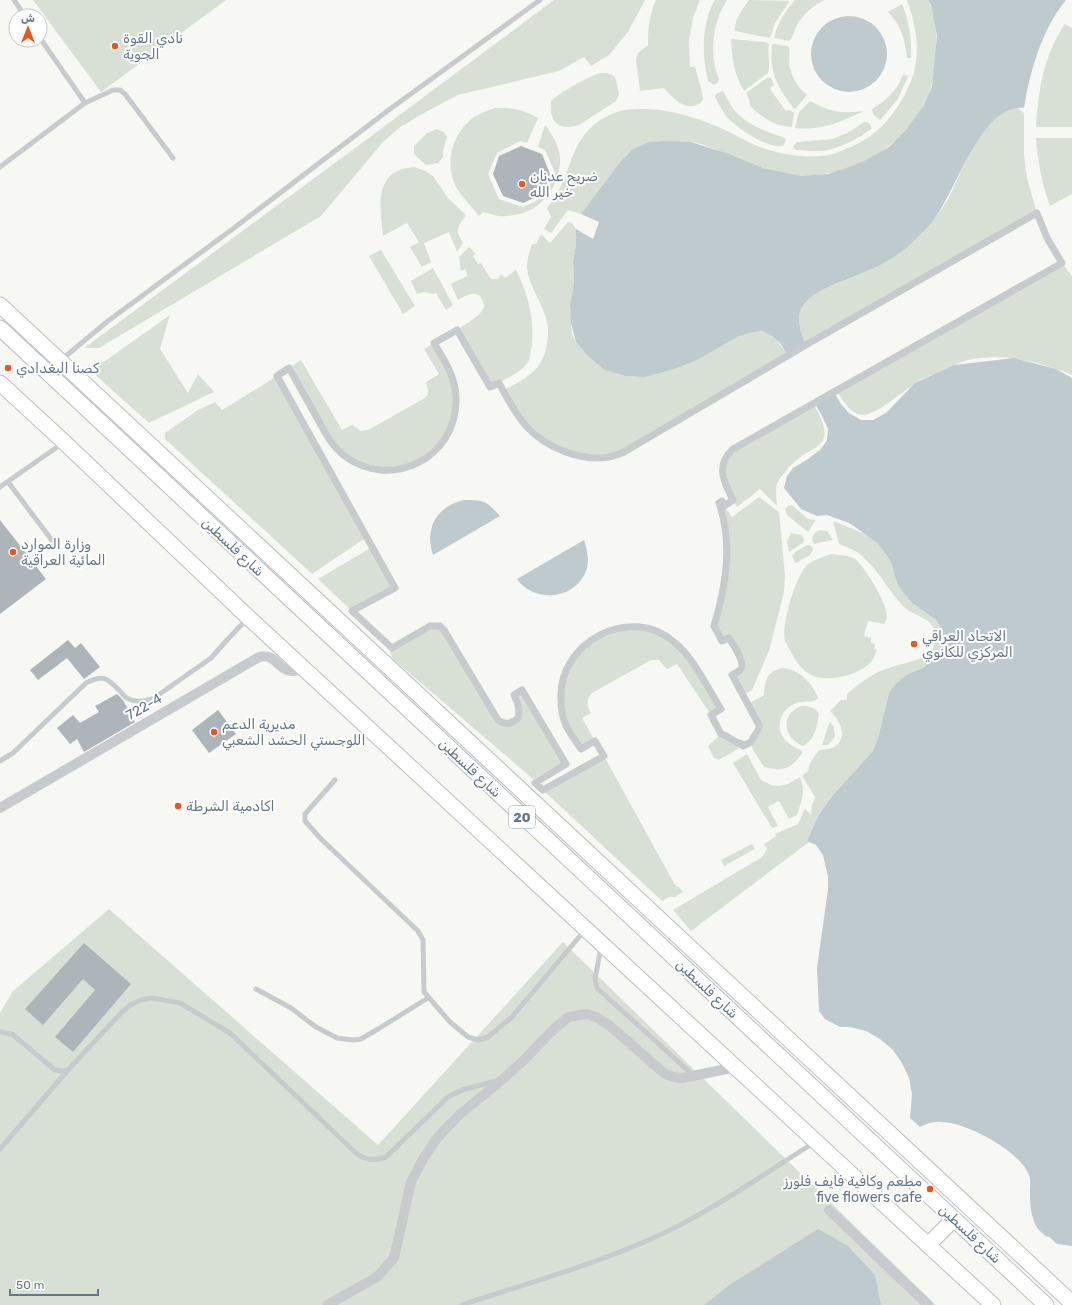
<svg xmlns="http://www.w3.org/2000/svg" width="1072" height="1305" viewBox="0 0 1072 1305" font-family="Rubik,Vazirmatn,sans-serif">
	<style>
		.green { fill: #d8e0d5 }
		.water { fill: #bfcace }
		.pier { fill: #f7f8f4 }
		.building { fill: #adb5bb }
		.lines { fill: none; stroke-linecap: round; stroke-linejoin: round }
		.primary-casing { stroke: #babec2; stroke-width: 17 }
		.service { stroke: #c7cbce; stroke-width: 5 }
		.pedestrian { stroke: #c7cbce; stroke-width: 7 }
		.minor { stroke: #c7cbce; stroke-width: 10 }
		.primary { stroke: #fff; stroke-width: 15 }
		.poi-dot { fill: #eb5620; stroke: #fff; stroke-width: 1.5 }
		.labels { text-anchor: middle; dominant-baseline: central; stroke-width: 4; stroke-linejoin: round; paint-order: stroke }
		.shield { fill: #fff; stroke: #93a0ab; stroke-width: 1 }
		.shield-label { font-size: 13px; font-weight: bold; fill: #657787 }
		.poi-label { font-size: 14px; fill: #657787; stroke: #fff; text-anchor: start }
		.street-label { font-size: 14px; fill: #657787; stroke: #fff }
	</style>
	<rect width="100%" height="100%" fill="#f7f8f4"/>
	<!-- green -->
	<g class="green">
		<path d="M33 0H226L101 92Z"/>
		<path d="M554 0H645L628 32 609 55 591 66 584 57 559 71 458 95 424 113 399 128 383 142 321 216 99 348H84L370 137Z"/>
		<path d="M656 0H700L693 18 689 40 690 67H695L702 92 703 100C689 115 674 100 664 88L640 91 636 60 638 53 648 45C648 28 649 16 656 0Z"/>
		<path d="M715 0H727C712 23 709 54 719 80L718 82 714 85 708 81C702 56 701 23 715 0Z"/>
		<path d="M749 0 790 1 775 23 771 36 769 38 735 31C734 19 743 9 749 0Z"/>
		<path d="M795 0H824C813 6 802 15 796 27 794 32 793 37 789 41L774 38C777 24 785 11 795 0Z"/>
		<path d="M907 0H928C941 26 938 72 927 98 906 146 855 175 803 176 793 176 774 171 764 168 740 162 718 148 693 142 688 141 681 143 675 144 661 145 647 147 633 149L620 162 581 214 568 210 551 233 544 229 551 217 547 208C576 176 564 134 614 113 623 109 635 109 644 109 668 109 691 116 714 125 730 131 744 141 760 147 778 153 800 158 820 156 831 156 841 151 851 147 872 137 886 125 898 106 922 70 921 40 907 0Z"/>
		<path d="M902 4C909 21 912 39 911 58H907C904 37 903 29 888 12Z"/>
		<path d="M1065 24 1072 28V127H1036C1038 91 1044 54 1065 24Z"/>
		<path d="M732 39 765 42 769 44C767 53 771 67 768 73L744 91C734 74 732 58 731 40Z"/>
		<path d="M773 44 788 46 789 47C790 52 789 57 789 63 791 76 797 87 807 95L796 108 794 109 792 106C777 86 769 72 772 45Z"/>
		<path d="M601 73H607L614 76 616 80 619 94 616 101 579 125C558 132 549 121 551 101 559 93 590 75 601 73Z"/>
		<path d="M903 75 908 76 898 99 880 120 873 114 872 109C886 101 897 90 903 75Z"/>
		<path d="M768 77 771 78 774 85 771 87 770 89 786 111 790 110 794 113 792 127C776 127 761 117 750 106L749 98 746 93Z"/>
		<path d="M723 91C726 96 729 102 732 107 744 124 766 132 785 138L786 141 783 146C769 150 735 127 726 116 722 110 718 103 715 97L716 94Z"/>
		<path d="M810 101C814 103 818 105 822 107 836 113 849 113 864 111 840 122 822 131 795 128L799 112Z"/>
		<path d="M1017 107 1024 113V156L1027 178 1037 213 805 344C802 335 796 319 801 309 812 288 843 283 863 273 874 267 887 262 898 254 903 251 907 246 911 242 925 230 937 217 947 201 964 170 979 116 1017 107Z"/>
		<path d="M495 108C513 108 522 109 538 118L527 143 520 141 497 153 488 174 499 199 523 207 546 196 555 173 545 150 538 147 545 125C553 135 559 146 560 158 561 182 545 206 523 213 518 215 503 217 498 216 493 215 488 213 483 212L479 216C472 207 462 197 456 187 445 165 451 138 468 122 475 115 486 111 495 108Z"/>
		<path d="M865 122 869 123 872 128C861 138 836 150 821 151 813 151 806 151 799 150H795L793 146 797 142 832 139 847 133Z"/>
		<path d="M436 129 444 132 447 137 443 151V157L438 163 426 165 419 159 414 154V146L426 134Z"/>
		<path d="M1036 138H1072V194L1050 206C1042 184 1038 162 1036 138Z"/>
		<path d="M414 167 425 171 433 176 448 198 466 215C457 228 455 230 463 243L457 252 449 232 424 243 431 262 422 267 410 247 419 242 407 223 383 236C381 213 373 179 402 169 405 168 410 168 414 167Z"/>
		<path d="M568 222 572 223 576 229V245L573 261 574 283 570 305 572 334 576 342H726C757 326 770 325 788 356L609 457 568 453 528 428 503 391C515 384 527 378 536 369 546 359 550 335 547 322 543 303 529 287 527 268 527 259 529 252 532 244H536L541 234 550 243Z"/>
		<path d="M469 247 476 254 473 256 478 264 481 263 491 279H498L501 274 505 278 516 270C528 293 536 324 531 350 530 354 530 359 528 362 520 374 502 381 490 387L457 330 479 315 484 307C482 289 470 293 458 300L451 284 467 276 466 269 461 271 459 257Z"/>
		<path d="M381 250 415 306 403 314 369 256Z"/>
		<path d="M1062 263 1072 276V375C1040 362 1003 352 968 360 958 363 947 368 937 373 929 376 920 379 913 385 901 393 877 414 864 415 851 416 842 399 836 390Z"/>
		<path d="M433 268 453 305 446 310 436 293 433 294 424 292 417 294 411 281Z"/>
		<path d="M170 315 160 349 188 393 198 374 214 392 149 423 91 371Z"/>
		<path d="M434 343 448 366 456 401 445 439 409 467 371 469 338 451 289 368 301 360 342 430 352 425 361 431 368 430 425 398C430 393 428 389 426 382L439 374 424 349Z"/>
		<path d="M277 376 367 537 312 574 165 439V433L198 410 215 402 222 410Z"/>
		<path d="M813 403C843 454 808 441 786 471 783 475 778 480 777 484 775 490 777 500 777 506L760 489 737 507 733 500 723 469 729 452Z"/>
		<path d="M759 497 779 512 785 575 784 592 769 651 752 690 743 695 732 675 742 667 729 639 722 641 714 626 725 586 724 506 732 517Z"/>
		<path d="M792 505 808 519 816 520 808 532 787 515 785 509 788 506Z"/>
		<path d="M833 521 865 534 878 544 890 560 893 570 911 602 936 620 943 631V639L937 656 923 668 906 675 889 693 878 738 873 751 833 795 818 816 807 841 809 842 691 931 673 910 762 857 765 853 767 849 764 844 776 836 775 834 798 824 805 809 811 815 812 805 815 797 802 776 808 771 810 763 819 750C848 750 847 727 830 711L841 700H847V694C856 686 867 678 878 672 896 664 915 663 932 653 935 643 938 632 930 623 923 616 911 614 904 607 888 591 879 570 861 555 855 550 846 547 839 544Z"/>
		<path d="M819 530 827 531 833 540 814 544C810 539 813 533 819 530Z"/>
		<path d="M791 533 801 535 804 539 803 543 789 552 787 541Z"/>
		<path d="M807 545C811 545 813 547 813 550L810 555 796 563 795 562 792 556 795 552Z"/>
		<path d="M372 547 395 588 352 611 318 579Z"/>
		<path d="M831 554C838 555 849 555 855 559 865 567 887 603 887 616 887 618 885 622 884 624L868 621 864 636 871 638V643L875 644 874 649 877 650C875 654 874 658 872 661 866 669 849 676 840 677 817 681 804 676 792 654 790 650 787 645 785 641 781 624 795 579 806 566 812 560 823 557 831 554Z"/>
		<path d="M430 626H440L502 723 518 718 514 695 522 690 566 764 545 777 543 774 533 779 393 659 390 652 392 648Z"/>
		<path d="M636 627 674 641 721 709 711 715 677 664 667 669 659 660H651L592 693C586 699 587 706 591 713L582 718 595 741 581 749 564 717 561 699 567 669 592 639Z"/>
		<path d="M782 668C799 669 812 682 818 698 812 704 807 700 800 702 784 705 774 722 783 737 788 745 796 747 803 752 791 769 784 772 764 767L753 750 751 742 758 731 748 704 764 695C765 680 766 672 782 668Z"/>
		<path d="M801 706C810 706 815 707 819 714 817 726 815 740 803 746 783 738 780 714 801 706Z"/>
		<path d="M830 721 834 728 835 737 828 745H822Z"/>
		<path d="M721 734 743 746 719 760 714 758 708 746Z"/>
		<path d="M747 754 761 780 771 785 779 786 788 784 800 777C806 792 802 800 797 815L789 819 779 801 768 807 778 826 772 828 733 763Z"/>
		<path d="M604 756 675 885 680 888 683 892 675 897H669L662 901 543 790Z"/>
		<path d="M752 844 755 849 724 866 721 860Z"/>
		<path d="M109 909 378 1145 563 942 936 1305H0V1013L13 991Z"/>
	</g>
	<!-- water -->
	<g class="water">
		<path d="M928 0H1066C1042 29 1030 71 1024 108 977 103 955 203 925 230 916 238 908 248 898 254 888 262 872 269 860 274 841 283 812 289 801 309 796 319 802 335 805 344L841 404 849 413 861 420H873L886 413 915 383 954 365 1014 358 1056 369 1072 378V1246L1057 1244 1048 1236 1047 1237C1044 1234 1040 1232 1038 1229 1030 1217 1030 1203 1030 1190 1030 1186 1031 1180 1029 1175 1020 1151 966 1122 941 1122 933 1121 927 1124 920 1127L910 1118 912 1094 909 1078 902 1063 893 1050 880 1039 866 1031 850 1027H840L825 1019 819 1011 817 968 828 889V877L823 855 816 845 807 841 818 816 833 795 873 751 878 738 889 693 895 685 906 675 923 668 937 656 943 639V631L936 620 911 602 898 585 890 560 878 544 865 534 849 523 827 515 817 516 801 509 784 488 787 476 793 468 808 459 821 449 827 440 828 429 822 416 781 344 772 336 762 331 753 332 739 336 697 360 674 369 645 377 626 376 605 370 588 356 576 342 571 323 570 305 574 283 573 261 576 245V229L593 239 599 222 581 214 620 162 633 149 649 142 666 141 691 142 729 154 763 168 801 176 828 174 849 167 866 160 889 147 906 130 924 105 932 86 937 36 931 5Z"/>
		<circle cx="849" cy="54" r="38"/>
		<path d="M464 500C485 500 486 501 500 516L433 555C424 528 437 506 464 500Z"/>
		<path d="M584 540C587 550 589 558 587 568 578 599 535 605 517 579Z"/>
		<path d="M818 1229 848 1246 875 1275 881 1305H704L731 1284Z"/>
	</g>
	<!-- pier -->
	<path class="pier" d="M808 344 835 390 813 403 786 357Z"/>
	<!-- building -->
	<g class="building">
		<path d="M521 146 542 154 550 174 543 194 523 203 503 196 493 174 499 156Z"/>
		<path d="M0 520 46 579 0 614Z"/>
		<path d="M68 640 75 648 81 643 100 667 84 679 67 658 38 680 30 670Z"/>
		<path d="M117 694 123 700 135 722 84 752 77 739 70 744 57 728 73 715 80 723 99 712 95 706Z"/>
		<path d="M218 710 236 734 209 753 192 730Z"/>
		<path d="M84 943 131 984 73 1052 55 1037 95 990 83 979 43 1025 25 1009Z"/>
	</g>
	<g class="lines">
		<defs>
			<g id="primary">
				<path d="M0 305 1072 1303"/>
				<path d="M0 328 1046 1305"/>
				<path d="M0 383 64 442 249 618 993 1305"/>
				<path d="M928 1245 954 1219"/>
			</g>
		</defs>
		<!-- primary casing -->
		<use href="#primary" class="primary-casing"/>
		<!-- service -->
		<g class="service">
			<path d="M14 0 25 16"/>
			<path d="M40 38 85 103"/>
			<path d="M0 167 85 103 113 90H120L125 94 173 158"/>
			<path d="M61 360 108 321 234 228 390 109 540 0"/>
			<path d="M8 482 57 547"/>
			<path d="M0 487 63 443"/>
			<path d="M0 761 13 753 86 683C104 674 107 678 120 691 122 693 124 697 127 698 135 703 146 701 154 698L211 658 227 640 248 618"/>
			<path d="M335 780 305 814V821L321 839 418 931 423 940 424 992 450 1022 468 1037 478 1040 488 1037 511 1018 585 930"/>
			<path d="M601 947 595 979 597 988 693 1075"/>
			<path d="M256 989 291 1008 316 1027 337 1038 353 1040 361 1039 378 1029 428 998"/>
			<path d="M0 1032 12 1034 55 1070 63 1071 68 1070 121 1013 132 1004 141 1000 152 998 180 1003 230 1033 356 1153C367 1161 373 1161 386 1157L448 1097 462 1090 496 1081"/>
			<path d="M0 1149 68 1070"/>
			<path d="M462 1305C525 1284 590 1266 651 1239 709 1213 761 1176 815 1142"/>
		</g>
		<!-- pedestrian -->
		<path class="pedestrian" d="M1037 213 1047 238 1062 263 733 449C715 465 724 483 733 500L724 506 722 501 719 503C733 543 726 586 714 626L722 641 729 638C733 645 747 663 740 670 738 672 734 674 732 675L759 725C760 731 753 736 751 742L743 746 742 744C732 742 730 736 721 734L711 715 721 709C707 687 694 658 674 642 631 604 558 642 561 699 561 706 562 716 565 723 568 732 576 741 581 749L595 741 604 756 543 790 535 783 566 764 522 690 514 695C518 703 520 709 518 718 512 724 505 725 498 720L444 630 440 626H430L392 648 352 611 395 588 277 376 289 368C298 384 307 400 316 416 324 431 332 447 346 457 392 490 455 458 456 402 457 379 445 361 434 343L457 330 490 387 499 383C507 398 515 414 527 427 546 448 582 462 609 457 614 456 620 454 624 452L811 342Z"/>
		<!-- minor -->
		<g class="minor">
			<path d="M0 808 259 657C275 652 277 670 292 671 296 671 301 669 304 669"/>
			<path d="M829 1210 928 1305"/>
			<path d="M327 1305 377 1277 394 1258 411 1182 423 1159 437 1138 459 1115 503 1079 524 1060 552 1031 568 1017 587 1014 596 1017 609 1025 665 1074 674 1077 683 1078 736 1067"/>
		</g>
		<!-- primary -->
		<use href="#primary" class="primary"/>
	</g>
	<!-- markers -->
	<g class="poi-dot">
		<circle cx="115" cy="46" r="4"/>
		<circle cx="522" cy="184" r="4"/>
		<circle cx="8" cy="368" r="4"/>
		<circle cx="13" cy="552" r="4"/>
		<circle cx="914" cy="644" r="4"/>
		<circle cx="214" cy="732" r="4"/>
		<circle cx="178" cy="806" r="4"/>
		<circle cx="930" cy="1189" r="4"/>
	</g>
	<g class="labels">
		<!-- shield labels -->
		<rect class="shield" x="509" y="806" width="26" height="22" rx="3"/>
		<g class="shield-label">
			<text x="522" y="817">20</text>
		</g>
		<!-- poi labels -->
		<g class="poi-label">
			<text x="123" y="38">نادي القوة<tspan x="123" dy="16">الجوية</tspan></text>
			<text x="530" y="176">ضريح عدنان<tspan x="530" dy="16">خير الله</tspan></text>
			<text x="16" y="368">كصنا البغدادي</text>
			<text x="21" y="544">وزارة الموارد<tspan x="21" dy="16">المائية العراقية</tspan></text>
			<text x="922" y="636">الاتحاد العراقي<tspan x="922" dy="16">المركزي للكانوي</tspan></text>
			<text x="222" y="724">مديرية الدعم<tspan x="222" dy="16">اللوجستي الحشد الشعبي</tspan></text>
			<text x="186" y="806">اكادمية الشرطة</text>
			<text x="922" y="1181" text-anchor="end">مطعم وكافية فايف فلورز<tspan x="922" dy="16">five flowers cafe</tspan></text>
		</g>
		<!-- street labels -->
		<g class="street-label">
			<text transform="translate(233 547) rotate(43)">شارع فلسطين</text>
			<text transform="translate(144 707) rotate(-30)">722-4</text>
			<text transform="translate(470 768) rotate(43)">شارع فلسطين</text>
			<text transform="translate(707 989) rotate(43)">شارع فلسطين</text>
			<text transform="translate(970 1234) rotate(43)">شارع فلسطين</text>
		</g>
	</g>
	<!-- north arrow -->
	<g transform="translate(28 28)"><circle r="19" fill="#ffffff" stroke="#c1c9cf"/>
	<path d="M0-3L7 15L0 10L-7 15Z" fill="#eb5620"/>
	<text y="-6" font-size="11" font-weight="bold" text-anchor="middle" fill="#657787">ش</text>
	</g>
	<!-- scale -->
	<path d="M10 1289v6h88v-6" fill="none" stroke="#657787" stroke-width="2"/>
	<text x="16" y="1289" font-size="12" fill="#657787" stroke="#ffffff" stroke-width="3" paint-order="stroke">50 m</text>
</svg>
